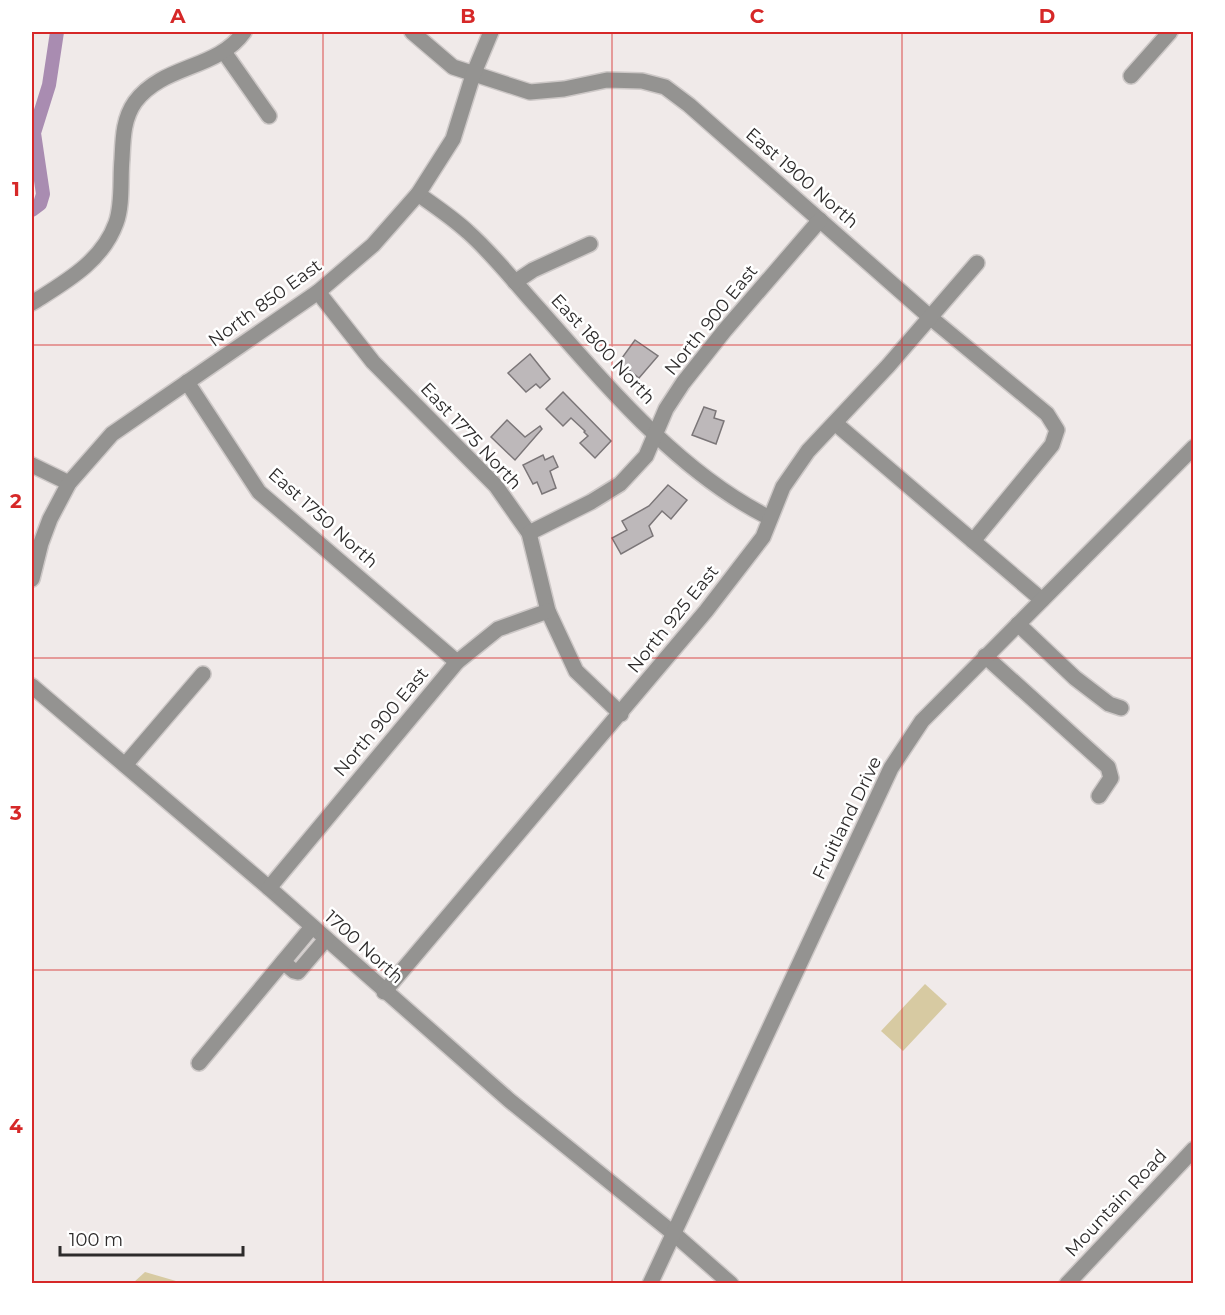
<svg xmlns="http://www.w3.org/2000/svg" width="1225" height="1315" viewBox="0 0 1225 1315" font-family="Montserrat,sans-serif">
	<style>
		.green { fill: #d7caa2 }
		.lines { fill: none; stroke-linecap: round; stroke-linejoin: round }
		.canal { stroke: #a98cb1; stroke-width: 14 }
		.building { fill: #bdb8ba; stroke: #7b7678; stroke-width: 1.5 }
		.minor-casing { stroke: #cdc8c7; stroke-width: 18 }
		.minor { stroke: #949391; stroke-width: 15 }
		.grid { fill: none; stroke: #d62828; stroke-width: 1.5; stroke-opacity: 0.55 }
		.labels { text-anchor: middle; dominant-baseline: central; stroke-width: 5; stroke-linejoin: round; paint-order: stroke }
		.street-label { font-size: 18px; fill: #2d2b2b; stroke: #fff }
		.neatline { fill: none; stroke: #d62828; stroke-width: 2 }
		.grid-label { font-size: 20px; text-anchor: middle; font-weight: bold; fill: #d62828 }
	</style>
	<rect width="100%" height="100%" fill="#f0eae9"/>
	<!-- green -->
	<g class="green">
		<path d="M925 984 947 1004 903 1051 881 1031Z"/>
		<path d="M145 1272 176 1281 179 1283H133Z"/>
	</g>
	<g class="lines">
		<!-- canal -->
		<path class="canal" d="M32 210 40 204 43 194 34 133 49 85 57 32"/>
	</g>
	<!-- building -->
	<g class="building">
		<path d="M635 340 658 356 639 378 619 362Z"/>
		<path d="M530 354 550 379 540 388 536 384 526 392 508 373Z"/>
		<path d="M563 392 611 441 595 458 580 443 588 436 584 432 585 431 571 418 563 426 546 409Z"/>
		<path d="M704 407 716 411 714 418 724 421 716 444 692 435Z"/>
		<path d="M507 420 525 437 540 426 542 429 515 460 491 437Z"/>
		<path d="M543 455 545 460 553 456 558 467 550 471 556 488 542 494 537 482 533 484 523 465Z"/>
		<path d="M668 485 687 500 671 519 662 511 649 526 653 536 621 554 612 538 627 530 622 521 649 506Z"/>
	</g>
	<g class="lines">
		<defs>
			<g id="minor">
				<path d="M412 32 453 67 530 92 564 89 607 80 642 81 665 87 689 105 931 318 1047 414 1057 430 1052 445 973 541"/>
				<path d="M224 52 269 116"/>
				<path d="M1131 76 1170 32"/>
				<path d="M418 194C435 206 453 218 468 232 494 255 516 284 539 309 606 385 679 473 770 518"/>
				<path d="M515 282 533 270 590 244"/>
				<path d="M318 292 373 362 496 486 529 533 548 611 576 671 621 714"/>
				<path d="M32 303C65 282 102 262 116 223 123 204 120 179 122 159 123 139 123 119 135 102 163 64 217 70 244 32"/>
				<path d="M187 382 259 492 457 662"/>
				<path d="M835 423 1042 600"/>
				<path d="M32 465 69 483"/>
				<path d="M529 533 591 502 620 484 646 456 666 409 683 383 725 330 820 220"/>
				<path d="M32 579 41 543 50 519 69 483 112 434 318 292 373 245 418 194 453 139 473 75 491 32"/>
				<path d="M1018 624 1075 678 1109 704 1121 708"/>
				<path d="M985 656 1108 767 1111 778 1099 796"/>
				<path d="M32 686 269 888 509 1100 673 1233 731 1284"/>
				<path d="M125 765 203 674"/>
				<path d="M269 888 457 662 498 629 548 611"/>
				<path d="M283 962 294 971 298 972 326 939"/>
				<path d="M384 992 706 611 763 537 783 487 808 451 888 366 977 263"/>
				<path d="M199 1063 312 927"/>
				<path d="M650 1284 891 768 922 721 1194 447"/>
				<path d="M1067 1284 1194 1149"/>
			</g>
		</defs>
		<!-- minor casing -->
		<use href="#minor" class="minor-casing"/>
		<!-- minor -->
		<use href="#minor" class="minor"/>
	</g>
	<!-- grid -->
	<path class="grid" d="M323 32V1284M612 32V1284M902 32V1284M32 345H1194M32 658H1194M32 970H1194"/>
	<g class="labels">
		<!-- street labels -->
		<g class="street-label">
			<text transform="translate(802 178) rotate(41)">East 1900 North</text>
			<text transform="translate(265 303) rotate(-36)">North 850 East</text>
			<text transform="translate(711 320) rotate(-51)">North 900 East</text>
			<text transform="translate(603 349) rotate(47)">East 1800 North</text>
			<text transform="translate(471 436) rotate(47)">East 1775 North</text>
			<text transform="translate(323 518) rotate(42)">East 1750 North</text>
			<text transform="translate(673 619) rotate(-51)">North 925 East</text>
			<text transform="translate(381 722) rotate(-50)">North 900 East</text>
			<text transform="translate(847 818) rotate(-64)">Fruitland Drive</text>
			<text transform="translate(364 947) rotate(42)">1700 North</text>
			<text transform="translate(1116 1203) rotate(-47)">Mountain Road</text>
		</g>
	</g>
	<!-- border -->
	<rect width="1225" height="1315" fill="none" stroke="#ffffff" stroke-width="66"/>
	<!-- scale -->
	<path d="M60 1246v9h183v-9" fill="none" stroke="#2d2b2b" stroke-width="3"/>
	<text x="69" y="1246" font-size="18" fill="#2d2b2b" stroke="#ffffff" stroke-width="4.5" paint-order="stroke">100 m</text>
	<rect x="33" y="33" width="1159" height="1249" class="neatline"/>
	<g class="grid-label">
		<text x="178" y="23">A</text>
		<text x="468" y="23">B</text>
		<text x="757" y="23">C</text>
		<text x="1047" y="23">D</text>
		<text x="16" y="196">1</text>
		<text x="16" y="508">2</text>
		<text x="16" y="820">3</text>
		<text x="16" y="1133">4</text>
	</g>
</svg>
